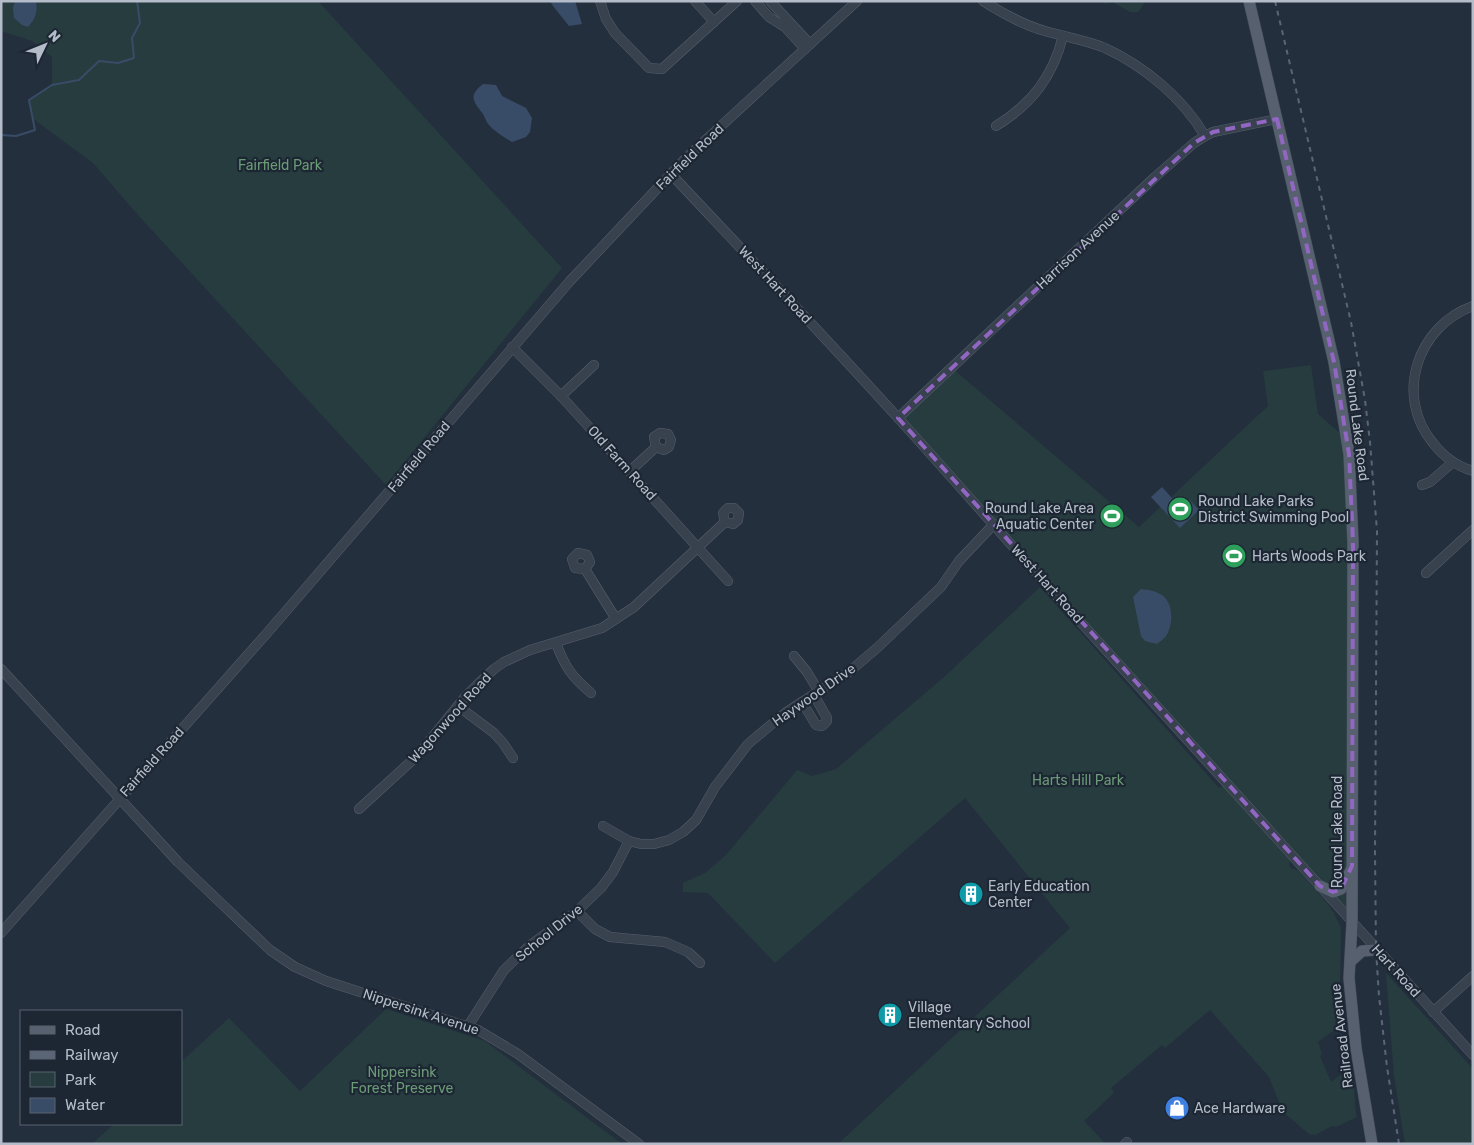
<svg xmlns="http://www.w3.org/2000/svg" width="1474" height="1145" viewBox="0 0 1474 1145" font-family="Rubik,sans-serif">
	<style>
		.green { fill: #263c3f }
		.water { fill: #394c67 }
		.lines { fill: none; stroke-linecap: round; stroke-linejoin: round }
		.stream { stroke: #394c67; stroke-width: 2 }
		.minor-casing { stroke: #565f6c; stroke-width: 10 }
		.major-casing { stroke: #414a57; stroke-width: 12 }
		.minor { stroke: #38414e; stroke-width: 9 }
		.major { stroke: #56606e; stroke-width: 11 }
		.rail { stroke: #5a6575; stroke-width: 2; stroke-dasharray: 5 5; stroke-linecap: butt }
		.marked { fill: none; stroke: #9266c3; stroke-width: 4; stroke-dasharray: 10 6; stroke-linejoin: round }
		.labels { text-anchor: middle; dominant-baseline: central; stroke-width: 4.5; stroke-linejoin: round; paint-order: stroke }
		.street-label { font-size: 14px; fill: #b4bcc9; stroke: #1d2633 }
		.park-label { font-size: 14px; fill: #6b9a76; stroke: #1d2633 }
		.poi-label { font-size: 14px; fill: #b4bcc9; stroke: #1d2633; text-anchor: start }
	</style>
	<rect width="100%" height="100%" fill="#242f3e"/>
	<!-- green -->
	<g class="green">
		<path d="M1 1H318L562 268 386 485 138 215 93 163 32 118 29 100 52 85V57L32 41 1 31Z"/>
		<path d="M1100 1H1146L1138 12H1130L1112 2 1105 4Z"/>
		<path d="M1311 365 1318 414 1347 439 1352 923 898 418 952 368 1139 527 1268 406 1263 371Z"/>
		<path d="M1040 587 1219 788 1223 786 1290 861 1289 866 1292 869 1298 870 1328 904 1334 913 1341 928 1340 985 1344 1020 1333 1031 1318 1042 1322 1054 1320 1056 1331 1082 1348 1069C1357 1083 1353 1101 1357 1117L1336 1127 1332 1126 1315 1135 1309 1134 1283 1112 1269 1077 1210 1010 1165 1048 1162 1045 1111 1088 1114 1092 1113 1094 1084 1121 1106 1144H838L1070 928 965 798 775 963 708 893 683 892V883L705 873 726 855 797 770 812 776 836 769 944 677Z"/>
		<path d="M1386 973 1473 1069V1144H1405L1394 1076Z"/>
		<path d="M386 1009 485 1041 622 1144H92L114 1124H181V1062L229 1018 300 1091Z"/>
	</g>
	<!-- water -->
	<g class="water">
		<path d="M15 1 36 2C38 12 35 19 28 27L22 25 14 18 13 8Z"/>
		<path d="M550 1H575L582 24 569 26 553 6Z"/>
		<path d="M483 84 496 85 502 96 526 108 532 118 530 132 526 137 512 142C504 137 495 132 489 125 486 122 485 117 483 114 473 101 468 96 483 84Z"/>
		<path d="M1162 487 1180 507 1189 499 1199 510 1180 528 1151 497Z"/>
		<path d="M1141 589C1149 590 1157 591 1163 596 1174 604 1173 627 1166 636 1164 639 1159 642 1157 644L1145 641 1141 636 1133 597Z"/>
	</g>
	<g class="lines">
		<!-- stream -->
		<path class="stream" d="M1 135 16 136 35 130 29 100 52 85 79 80 99 61 118 63 134 58 132 38 140 23 137 1"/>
		<defs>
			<g id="minor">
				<path d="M600 1 606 19 615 33 649 68 662 69 737 1"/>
				<path d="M695 1 714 22"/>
				<path d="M755 1 769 17 785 27 805 49"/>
				<path d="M770 1 810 44"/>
				<path d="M983 1C1002 13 1023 25 1045 31 1065 37 1086 40 1105 48 1144 66 1183 98 1205 136"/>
				<path d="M996 126C1032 104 1053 76 1063 36"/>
				<path d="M671 174C747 255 824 336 899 419 958 484 1016 551 1075 616 1208 762 1340 909 1473 1055"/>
				<path d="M1473 306C1417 326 1394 396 1433 443 1443 456 1456 466 1473 471"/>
				<path d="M512 347 561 396 728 581"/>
				<path d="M561 396 594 365"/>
				<path d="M898 418 1155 177 1194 143 1205 136 1213 132 1277 119"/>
				<path d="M630 471 656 447 664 450 669 447 671 440 668 434 660 433 654 437 656 447"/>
				<path d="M1422 485 1430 482 1453 462"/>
				<path d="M585 569 575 568 572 559 578 553 587 555 590 562 585 569 616 619"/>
				<path d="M1426 573 1473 530"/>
				<path d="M556 643C565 667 571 676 591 693"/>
				<path d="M794 656 807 672 819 692"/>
				<path d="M1 669 178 862 270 950 295 967 326 981 478 1030 518 1054 639 1144"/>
				<path d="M802 702 816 725 822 726 827 721V718L814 695"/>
				<path d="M458 706 494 733 503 743 513 758"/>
				<path d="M359 809 418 755 465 697 480 682 494 669 504 662 530 650 602 628 634 607 725 522 733 524 738 520 739 513 734 508H728L723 513 725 522"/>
				<path d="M603 826 629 841 641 844H654L669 840 683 832 696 820 715 787 748 744 785 713 850 671 877 648 941 587 959 561 994 524"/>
				<path d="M577 911 595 929 610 937 665 942 688 952 700 963"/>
				<path d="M1 933 268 632 570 281 685 159 857 1"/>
				<path d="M1433 1012 1473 976"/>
				<path d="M468 1026 504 970 529 946 577 911 601 888 613 872 629 841"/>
				<path d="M1125 1144 1127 1142"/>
			</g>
			<g id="major">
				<path d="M1249 1 1334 362 1349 454 1353 542 1352 923 1349 978 1356 1048 1372 1144"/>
				<path d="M1320 886 1333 892 1341 889 1351 870"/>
				<path d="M1350 962 1362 951 1376 950"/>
			</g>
		</defs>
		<!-- minor casing -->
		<use href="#minor" class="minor-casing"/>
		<!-- major casing -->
		<use href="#major" class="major-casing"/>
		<!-- minor -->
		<use href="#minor" class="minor"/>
		<!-- major -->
		<use href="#major" class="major"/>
		<!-- rail -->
		<path class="rail" d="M1275 1 1351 322 1365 400 1370 442 1377 531 1375 852 1376 950 1379 996 1387 1067 1399 1144"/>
	</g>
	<!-- marked area -->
	<path class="marked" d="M1277 119 1334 362 1349 454 1353 542 1352 866 1341 889 1333 892 1320 886 898 418 1194 143 1213 132Z"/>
	<!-- icons -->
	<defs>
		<symbol id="stadium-disc" viewBox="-11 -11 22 22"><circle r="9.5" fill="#2e9e5b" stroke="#1d2633"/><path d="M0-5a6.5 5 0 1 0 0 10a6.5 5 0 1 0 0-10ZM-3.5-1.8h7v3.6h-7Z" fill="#fff"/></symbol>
		<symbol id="building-disc" viewBox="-11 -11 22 22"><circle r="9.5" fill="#0f9aa8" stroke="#1d2633"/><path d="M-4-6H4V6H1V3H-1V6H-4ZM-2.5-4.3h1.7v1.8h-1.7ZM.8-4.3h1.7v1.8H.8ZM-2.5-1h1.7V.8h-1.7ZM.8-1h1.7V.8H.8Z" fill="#fff"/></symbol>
		<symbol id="shop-disc" viewBox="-11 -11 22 22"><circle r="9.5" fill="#3f7fe0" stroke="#1d2633"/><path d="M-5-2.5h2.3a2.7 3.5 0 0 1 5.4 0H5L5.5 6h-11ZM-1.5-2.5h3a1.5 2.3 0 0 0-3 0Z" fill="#fff"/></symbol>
	</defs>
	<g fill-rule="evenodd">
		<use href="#stadium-disc" x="1166" y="495" width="28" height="28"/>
		<use href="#stadium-disc" x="1098" y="502" width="28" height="28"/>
		<use href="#stadium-disc" x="1220" y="542" width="28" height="28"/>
		<use href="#building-disc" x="957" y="880" width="28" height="28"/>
		<use href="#building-disc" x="876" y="1001" width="28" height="28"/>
		<use href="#shop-disc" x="1163" y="1094" width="28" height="28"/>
	</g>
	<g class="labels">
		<!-- street labels -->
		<g class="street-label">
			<text transform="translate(690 157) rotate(-44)">Fairfield Road</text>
			<text transform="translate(1078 250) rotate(-43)">Harrison Avenue</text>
			<text transform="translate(775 285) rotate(47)">West Hart Road</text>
			<text transform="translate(1357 425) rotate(83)">Round Lake Road</text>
			<text transform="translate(419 457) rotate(-50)">Fairfield Road</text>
			<text transform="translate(622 463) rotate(48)">Old Farm Road</text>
			<text transform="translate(1047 584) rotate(48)">West Hart Road</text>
			<text transform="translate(814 695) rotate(-35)">Haywood Drive</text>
			<text transform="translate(450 718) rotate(-48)">Wagonwood Road</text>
			<text transform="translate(152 762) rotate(-48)">Fairfield Road</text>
			<text transform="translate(1337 832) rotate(-90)">Round Lake Road</text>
			<text transform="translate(549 933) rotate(-39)">School Drive</text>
			<text transform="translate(1396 971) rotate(48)">Hart Road</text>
			<text transform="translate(421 1012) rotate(18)">Nippersink Avenue</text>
			<text transform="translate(1342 1036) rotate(-97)">Railroad Avenue</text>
		</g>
		<!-- park labels -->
		<g class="park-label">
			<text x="280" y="165">Fairfield Park</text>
			<text x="1078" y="780">Harts Hill Park</text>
			<text x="402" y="1072">Nippersink<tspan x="402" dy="16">Forest Preserve</tspan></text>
		</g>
		<!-- poi labels -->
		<g class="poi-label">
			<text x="1198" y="501">Round Lake Parks<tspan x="1198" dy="16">District Swimming Pool</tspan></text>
			<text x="1094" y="508" text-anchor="end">Round Lake Area<tspan x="1094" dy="16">Aquatic Center</tspan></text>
			<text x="1252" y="556">Harts Woods Park</text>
			<text x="988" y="886">Early Education<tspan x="988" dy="16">Center</tspan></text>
			<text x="908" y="1007">Village<tspan x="908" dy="16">Elementary School</tspan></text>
			<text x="1194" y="1108">Ace Hardware</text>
		</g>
	</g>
	<!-- border -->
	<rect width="1474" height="1145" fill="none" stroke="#b4bcc9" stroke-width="5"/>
	<!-- legend -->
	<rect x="20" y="1010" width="162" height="115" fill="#1d2633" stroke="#59626f"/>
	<rect x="30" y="1026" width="25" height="8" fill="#56606e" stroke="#59626f"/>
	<text x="65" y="1035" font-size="15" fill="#b4bcc9">Road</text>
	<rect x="30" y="1051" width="25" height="8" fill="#5a6575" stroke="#59626f"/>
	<text x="65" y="1060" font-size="15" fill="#b4bcc9">Railway</text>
	<rect x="30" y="1072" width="25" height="15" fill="#263c3f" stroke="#59626f"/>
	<text x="65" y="1085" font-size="15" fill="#b4bcc9">Park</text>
	<rect x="30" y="1098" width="25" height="15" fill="#394c67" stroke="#59626f"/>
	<text x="65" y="1110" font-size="15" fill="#b4bcc9">Water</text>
	<!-- north arrow -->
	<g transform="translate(45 45) rotate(47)" stroke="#1d2633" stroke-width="4" paint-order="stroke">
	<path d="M0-4L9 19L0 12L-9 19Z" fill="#b4bcc9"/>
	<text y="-8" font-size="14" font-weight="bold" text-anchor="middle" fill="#b4bcc9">N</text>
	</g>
</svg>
